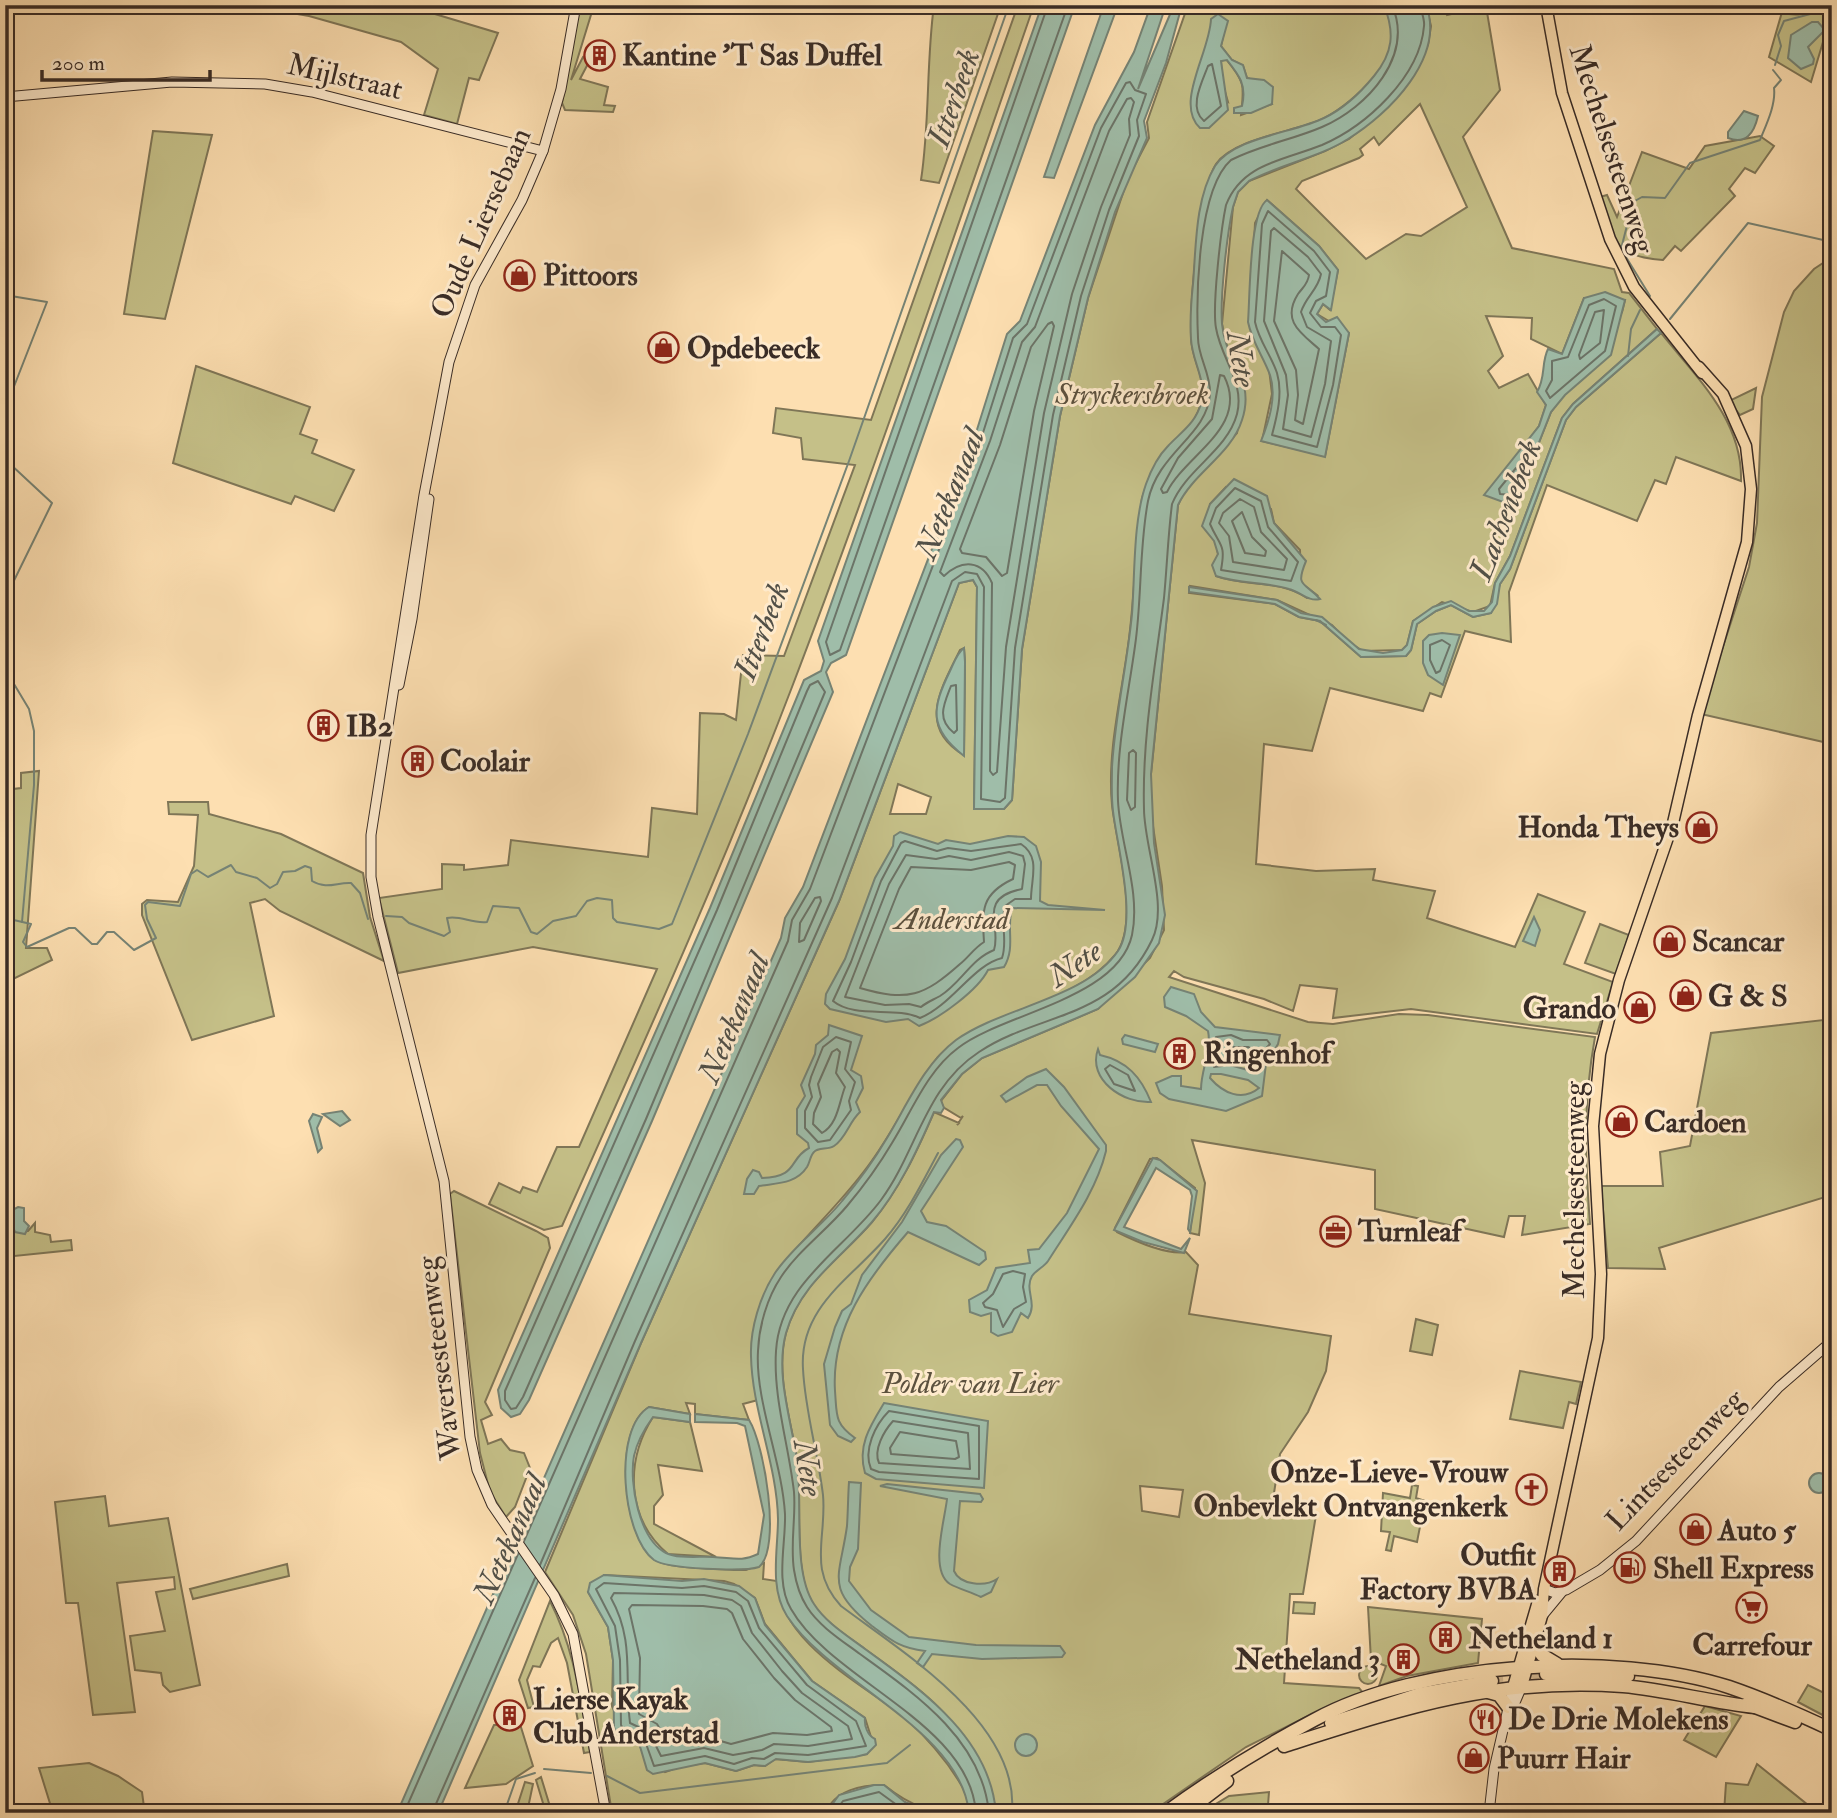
<svg xmlns="http://www.w3.org/2000/svg" width="1837" height="1818" viewBox="0 0 1837 1818" font-family="'IM FELL Double Pica',serif">
	<style>
		.green { fill: #c5c088; stroke: #7f7657; stroke-width: 2; fill-rule: evenodd }
		.water { fill: #9fbda9; stroke: #768375; stroke-width: 2; fill-rule: evenodd }
		.lines { fill: none; stroke-linecap: round; stroke-linejoin: round }
		.shore { stroke: #6c7468; stroke-width: 2 }
		.stream { stroke: #768375; stroke-width: 2 }
		.highway-tunnel { stroke: #d6bb95; stroke-width: 12; stroke-dasharray: 12 6; stroke-linecap: butt }
		.secondary-casing { stroke: #392c26; stroke-width: 11 }
		.primary-casing { stroke: #392c26; stroke-width: 13 }
		.highway-casing { stroke: #392c26; stroke-width: 15 }
		.secondary { stroke: #feeacc; stroke-width: 9 }
		.primary { stroke: #fddfb1; stroke-width: 10 }
		.highway { stroke: #fddfb1; stroke-width: 12 }
		.labels { text-anchor: middle; dominant-baseline: central; stroke-width: 6; stroke-linejoin: round; paint-order: stroke }
		.poi-label { font-size: 30px; font-weight: bold; fill: #392c26; stroke: #feeacc; text-anchor: start }
		.street-label { font-size: 30px; fill: #392c26; stroke: #feeacc }
		.park-label { font-size: 30px; font-style: italic; fill: #5c513e; stroke: #feeacc }
		.water-label { font-size: 32px; font-style: italic; fill: #525047; stroke: #feeacc }
	</style>
	<rect width="100%" height="100%" fill="#fddfb1"/>
	<filter id="stains"><feTurbulence type="fractalNoise" baseFrequency=".00286" numOctaves="4"/><feColorMatrix values="0 0 0 0 .2 0 0 0 0 .09 0 0 0 0 .02 0 0 0 .5 -.17"/></filter>
	<radialGradient id="worn" r=".72"><stop offset=".6" stop-color="#630" stop-opacity="0"/><stop offset="1" stop-color="#630" stop-opacity=".3"/></radialGradient>
	<!-- green -->
	<g class="green">
		<path d="M276 5H405L498 33 479 80 469 78 457 124 424 115 438 69 401 42 309 16 274 10Z"/>
		<path d="M579 5H594L571 80 583 57 590 60 580 79 608 87 604 105 615 106 613 112 565 110 562 103Z"/>
		<path d="M934 5H1001L939 183 921 180C930 122 926 64 934 5Z"/>
		<path d="M1018 5H1034C955 233 878 462 792 687 722 870 642 1047 562 1226L544 1230 489 1204 499 1183 520 1193 523 1187 537 1192 557 1147H579L657 969 533 947 398 973 379 898 442 889V864L464 865V870L508 865 511 840 648 857 652 808 697 814 700 713 724 714 736 720 743 655 784 656 855 465 803 459 801 438 773 433 776 408 871 420Z"/>
		<path d="M1188 5H1384C1390 18 1393 33 1391 47 1387 73 1342 111 1318 121 1291 132 1233 139 1216 164 1199 190 1190 303 1191 337 1191 359 1206 377 1202 399 1196 433 1153 460 1142 498 1135 547 1135 597 1128 646 1121 698 1107 752 1112 805 1116 843 1141 923 1115 955 1071 1009 985 1007 937 1058 911 1092 894 1132 868 1166 803 1254 735 1276 758 1400L743 1404 749 1420 695 1414V1404L686 1403 690 1414 649 1407C613 1429 623 1530 651 1557 665 1570 714 1568 734 1570H746L764 1563 763 1579 777 1581C780 1640 854 1679 896 1711 916 1726 933 1745 948 1765 959 1781 969 1793 969 1813 931 1813 913 1808 884 1785 862 1785 834 1790 826 1813H788L787 1805 774 1804 612 1813 586 1654 573 1615 545 1572 641 1343 839 901 959 583 973 580 977 587 974 808 1004 809 1012 800 1022 649 1060 416 1088 298 1128 178 1149 138 1147 122ZM1224 32 1221 46 1232 60 1243 66 1247 78 1257 81 1272 104 1241 115C1244 86 1246 83 1226 59L1221 61 1222 81 1228 102 1193 88 1210 37ZM964 648 965 662 964 755C916 727 942 687 960 650ZM898 784 931 797 926 814H890ZM604 1575 724 1581 734 1584 755 1598 765 1624 812 1681 865 1718 871 1737 867 1754 808 1762 775 1759 765 1766 754 1765 736 1771 705 1763 679 1767 665 1772 643 1754 639 1743 627 1741 612 1706 613 1660 608 1627 588 1592Z"/>
		<path d="M1426 5H1443L1447 15 1486 6 1500 90 1463 137 1512 248 1614 269 1622 292 1629 293 1657 329 1573 404 1562 418 1510 556 1495 583 1490 606 1473 612 1442 602 1413 621 1407 645 1402 650 1363 651 1347 641 1332 625 1277 600 1190 586 1189 593 1275 604 1299 617 1320 621 1361 657 1406 656 1411 650 1417 624 1436 611 1451 605 1473 617 1491 613 1500 584 1510 569 1566 420 1576 407 1661 333C1696 377 1743 420 1741 481L1676 457 1666 484 1655 480 1637 521 1547 485 1509 592 1511 642 1465 631 1441 697 1430 693 1423 711 1330 688 1312 751 1264 744 1256 864 1316 871 1375 869 1373 880 1435 891 1427 918 1515 947 1538 894 1585 912 1564 964 1613 982 1597 1034 1411 1009 1333 1018 1337 989 1300 985 1293 1011 1264 999 1184 977 1174 971 1169 977 1308 1022 1333 1024 1399 1014 1428 1015 1595 1037C1583 1103 1585 1158 1590 1224L1522 1235 1525 1216H1509L1504 1237 1375 1209V1170L1192 1140 1205 1183 1199 1235 1190 1233 1195 1188 1157 1158 1150 1159 1115 1228 1117 1232C1135 1241 1167 1255 1186 1252L1198 1265 1189 1314 1331 1336 1326 1371 1308 1412 1280 1454 1272 1506 1316 1515 1303 1594H1290L1284 1683 1359 1688 1364 1694 1304 1718 1246 1747 1150 1813H996C994 1794 986 1780 978 1763 954 1711 911 1682 865 1649 847 1636 825 1622 813 1604 792 1571 803 1501 797 1459 791 1420 775 1372 786 1333 800 1283 840 1259 872 1222 899 1190 917 1151 934 1112L959 1123 957 1125 963 1116 961 1118 943 1107 941 1101 962 1074 982 1058 1098 1009 1150 958 1164 930 1162 886 1151 813V774L1178 505 1184 492 1237 433 1246 384 1227 347 1222 324 1233 207 1238 192 1249 181 1325 151 1349 139 1375 118 1402 91 1428 45 1431 26ZM1420 104 1467 207 1421 236 1406 234 1366 259 1296 189 1302 181 1359 158 1363 155 1360 149 1374 137 1379 145ZM1267 200 1319 246 1338 270 1330 310 1323 304 1317 314 1349 333 1325 456 1262 441 1272 394 1254 245 1255 223ZM1584 298 1625 300 1622 312 1551 412 1514 506 1522 449 1539 426 1546 405 1528 374 1499 388 1488 371 1503 356 1486 316 1532 318 1531 339 1562 354ZM1226 487 1271 509 1274 523 1300 550 1301 583 1317 595 1307 598C1279 579 1246 587 1216 576L1218 554 1210 504ZM1140 1486 1183 1490 1179 1517 1142 1511Z"/>
		<path d="M1818 5H1832V12L1811 82 1769 57 1782 12C1796 17 1806 15 1818 5Z"/>
		<path d="M153 131 212 135 165 319 124 314Z"/>
		<path d="M1760 136 1774 146 1755 173 1745 168 1729 189 1735 196 1681 251 1675 246 1663 260C1611 256 1617 242 1600 197L1607 195 1617 217 1642 152 1689 169 1705 146Z"/>
		<path d="M1832 257V744L1701 714 1749 567 1757 523 1762 397 1784 312 1794 291 1814 269Z"/>
		<path d="M196 366 310 407 300 434 317 440 312 453 354 470 334 511 295 496 291 504 173 463Z"/>
		<path d="M1756 388 1753 409 1740 415 1729 401Z"/>
		<path d="M39 771 26 948H47L52 960 5 983V790L21 788V773Z"/>
		<path d="M168 802H208L209 814 281 834 363 873 370 917 384 961 280 911 265 899 250 903 274 1016 192 1040 142 915V904L147 900 178 902 194 866 198 815 169 814Z"/>
		<path d="M1600 924 1629 935 1616 974 1585 963Z"/>
		<path d="M1832 1019V1255L1824 1245 1825 1197 1659 1248 1665 1269 1608 1268 1601 1186H1663L1660 1152 1690 1146 1711 1033Z"/>
		<path d="M454 1191 536 1231 548 1238 550 1248 485 1402 492 1415 481 1420 488 1444 501 1439 510 1450 524 1453 530 1468 515 1507 506 1517 490 1492 480 1453 450 1194Z"/>
		<path d="M35 1223V1232L50 1235 51 1242 71 1240 72 1250 5 1257V1231L12 1226 15 1232 28 1231Z"/>
		<path d="M1416 1319 1438 1325 1432 1355 1410 1351Z"/>
		<path d="M1520 1371 1581 1382 1576 1404 1569 1402 1563 1428 1510 1419Z"/>
		<path d="M653 1417 690 1422 702 1471 658 1465 663 1495 654 1506V1524L716 1557 668 1554C626 1519 625 1461 653 1417Z"/>
		<path d="M1412 1485 1418 1486 1416 1498 1425 1501 1417 1542 1394 1536 1391 1551 1386 1550 1390 1532 1381 1531 1383 1493 1410 1498Z"/>
		<path d="M105 1496 109 1526 168 1518 200 1685 170 1692 163 1685 161 1673 135 1670 130 1636 165 1631 156 1592 175 1589 174 1577 117 1583 135 1712 93 1715 78 1603H66L55 1502Z"/>
		<path d="M287 1564 289 1576 193 1599 190 1589Z"/>
		<path d="M550 1601C575 1650 580 1699 590 1752L584 1753 567 1663 558 1638 551 1643 540 1667 533 1666 527 1680 534 1707 528 1708 519 1680Z"/>
		<path d="M1294 1602 1315 1603 1314 1614 1293 1613Z"/>
		<path d="M1368 1607 1482 1619 1478 1663 1407 1676 1379 1686 1386 1666 1371 1660Z"/>
		<circle cx="1368" cy="1675" r="9"/>
		<path d="M1832 1678V1720L1798 1702 1808 1685 1824 1693Z"/>
		<path d="M1705 1706 1741 1716 1716 1757 1684 1740Z"/>
		<path d="M520 1724 533 1766 506 1784 465 1788 494 1725Z"/>
		<path d="M89 1763 118 1776 142 1792 144 1807 96 1813H53L39 1768Z"/>
		<path d="M1757 1764 1818 1813H1741L1738 1810 1724 1813 1726 1783 1748 1785Z"/>
		<path d="M541 1777 552 1813H546L536 1780Z"/>
		<path d="M525 1782 533 1784 529 1803 536 1813H515Z"/>
		<path d="M1269 1792 1268 1805 1282 1806 1281 1813H1201L1229 1796Z"/>
	</g>
	<!-- water -->
	<g class="water">
		<path d="M1042 5H1075L846 655 831 663 826 672 833 692 652 1121 529 1400 520 1414 511 1417 501 1408 498 1390 710 908 804 680 821 671 824 661 818 641Z"/>
		<path d="M1104 5H1118L1054 178 1044 177Z"/>
		<path d="M1151 5H1166L1138 89 1174 5H1182L1166 63 1144 121 1147 138 1115 212 1088 298 1060 416 1022 649 1012 800 1004 809H974L977 587 973 580 959 583 839 901 641 1343 438 1813H397L781 938 785 918 803 887 975 436 1007 334 1020 321 1095 125 1134 52Z"/>
		<path d="M1384 5H1426C1446 57 1389 114 1348 139 1318 158 1281 164 1249 181L1238 192 1233 207C1227 234 1220 297 1222 324 1225 362 1256 378 1242 420 1231 455 1194 472 1178 505L1151 774 1154 843 1165 915 1159 943 1135 977 1098 1009 982 1058 962 1074 941 1100 944 1108 941 1113 934 1112C917 1151 899 1190 872 1222 840 1259 800 1284 786 1333 775 1373 791 1420 797 1459 803 1501 792 1571 814 1604 826 1623 848 1636 865 1649 921 1690 990 1737 996 1813H969C961 1730 831 1683 787 1616 769 1588 778 1550 778 1519 777 1464 752 1411 751 1356 750 1329 760 1296 775 1273 793 1246 822 1226 842 1201 859 1181 874 1160 887 1138 907 1105 924 1064 956 1040 1002 1007 1085 999 1118 951 1138 921 1117 846 1113 811 1111 796 1112 782 1112 767 1115 716 1127 666 1132 614 1135 574 1133 521 1146 484 1151 470 1158 456 1168 446 1181 432 1196 423 1201 403 1207 380 1192 362 1191 339 1190 321 1191 302 1193 284 1196 248 1195 199 1215 166 1234 137 1294 133 1324 118 1343 109 1361 92 1374 76 1393 53 1395 33 1384 5Z"/>
		<path d="M1218 14 1228 21 1221 46 1232 60 1243 65 1247 78 1264 80 1273 87 1272 104 1251 113H1234V108L1242 106C1247 85 1239 75 1227 60L1221 61 1228 110 1209 128H1200C1174 104 1210 52 1211 19Z"/>
		<path d="M1812 22H1818L1825 30 1808 47 1814 59 1813 64 1801 69 1788 58 1791 35Z"/>
		<path d="M1744 111 1758 116C1754 133 1746 145 1728 138V132Z"/>
		<path d="M1267 200 1319 246 1338 270 1331 310 1323 304 1317 314 1326 322 1337 317 1349 333 1325 457 1261 441C1269 421 1277 396 1270 375 1263 356 1252 342 1248 322 1250 298 1249 212 1267 200Z"/>
		<path d="M1605 292 1625 300 1611 355 1565 395 1551 412 1514 506 1484 495 1539 426 1546 405 1537 392C1546 377 1541 363 1548 349L1562 354 1584 298Z"/>
		<path d="M1657 329 1661 333 1576 407 1566 420 1510 569 1500 584 1497 604 1491 613 1473 617 1451 605 1436 611 1417 624 1411 650 1406 656 1361 657 1320 621 1299 617 1275 604 1189 592V587L1277 600 1301 613 1322 617 1359 649 1383 653 1402 650 1407 645 1413 621 1433 607 1451 601 1469 611H1484L1492 602 1495 583 1510 556 1562 418 1573 404Z"/>
		<path d="M1234 479 1267 496 1274 523 1306 561C1295 588 1304 581 1320 599 1308 602 1301 592 1289 589 1266 582 1239 584 1216 576L1212 565 1218 554 1214 541 1202 526 1210 504Z"/>
		<path d="M1442 633 1460 635 1443 685 1428 675 1423 663V641L1429 635Z"/>
		<path d="M964 648 965 662 964 756C928 728 932 708 950 671 954 663 957 653 964 648Z"/>
		<path d="M900 832 938 844 946 840 970 844 1008 836 1024 837 1036 846 1041 862 1040 901 1048 905 1105 910 1012 908C1006 929 1016 947 1004 967L988 970C978 990 940 1018 919 1026L908 1019 886 1022 830 1009 825 1004 826 994 845 959 875 878 893 846 894 836Z"/>
		<path d="M1534 917 1540 930 1535 946 1523 941Z"/>
		<path d="M1171 987 1194 994 1201 1012 1215 1027 1280 1035 1278 1044 1266 1064 1262 1096 1226 1111 1169 1099 1160 1093 1156 1083 1172 1076H1181V1086L1201 1089C1201 1070 1212 1050 1208 1031L1186 1016 1165 1007 1164 997ZM1236 1053 1253 1058 1254 1061 1248 1070 1230 1065ZM1221 1074 1248 1080 1259 1088C1242 1102 1223 1093 1210 1078L1211 1074Z"/>
		<path d="M829 1025 862 1036 851 1070 861 1076 863 1088 856 1102 860 1112C849 1122 846 1138 834 1146 828 1150 818 1147 814 1152 810 1156 810 1162 807 1167 796 1184 777 1183 759 1186L754 1194H744L747 1179 753 1170 759 1172 762 1178C799 1177 788 1159 809 1148L808 1143 797 1134V1109L805 1096 801 1085 815 1054 816 1045 828 1035Z"/>
		<path d="M1125 1035 1158 1044 1155 1052 1123 1044 1122 1039Z"/>
		<path d="M1098 1049 1100 1055C1127 1061 1141 1077 1151 1102 1124 1104 1087 1080 1098 1049Z"/>
		<path d="M1046 1069 1064 1087 1106 1145V1151C1096 1192 1070 1226 1048 1261 1044 1267 1036 1270 1032 1276 1024 1290 1038 1303 1028 1318L1021 1313 1012 1332 998 1336 991 1332V1313L981 1316 970 1312 969 1300 987 1290 996 1268 1030 1263 1028 1250 1039 1249 1067 1213 1099 1149 1061 1106 1047 1085H1037L1006 1102 1001 1096 1027 1077Z"/>
		<path d="M342 1111 350 1120 340 1126 323 1114Z"/>
		<path d="M313 1114 322 1117 317 1128 322 1148 318 1152 309 1121Z"/>
		<path d="M956 1139 960 1140 963 1147 921 1211 927 1222 946 1226 985 1252 986 1259 979 1265 908 1232C868 1278 831 1327 835 1391 837 1415 834 1423 855 1438L851 1442 838 1436 830 1425 824 1364 835 1327 842 1311 851 1304 862 1275 902 1222 941 1155Z"/>
		<path d="M1153 1158 1160 1160 1197 1191 1190 1232 1188 1229 1192 1196 1190 1190 1156 1168 1124 1227 1181 1249 1190 1238 1184 1253 1143 1242 1114 1230Z"/>
		<path d="M18 1207 24 1208V1221L29 1226 25 1234 15 1232 7 1213Z"/>
		<path d="M884 1403 988 1421 984 1488 876 1479 865 1473C857 1446 870 1426 884 1403Z"/>
		<path d="M649 1407 690 1414V1422L653 1417C645 1428 637 1442 634 1456 629 1483 639 1539 666 1553 678 1559 700 1556 713 1557 734 1558 741 1562 758 1554L764 1515 745 1426 737 1423 695 1422V1414L749 1420C764 1443 782 1548 759 1567 744 1572 667 1569 654 1560 622 1536 612 1429 649 1407Z"/>
		<circle cx="1819" cy="1483" r="10"/>
		<path d="M849 1482 861 1483 858 1549 850 1567 849 1581 871 1610 909 1637 976 1645 1060 1646 1065 1653 1062 1657 982 1659 932 1654 923 1667 917 1663 925 1651C900 1648 892 1641 872 1626 824 1588 840 1577 847 1526 848 1511 848 1496 849 1482Z"/>
		<path d="M887 1484 980 1494 983 1499 981 1502 960 1501 954 1571C960 1585 985 1587 997 1579L991 1592 981 1597C971 1592 959 1589 950 1584 929 1571 945 1519 947 1499L880 1486Z"/>
		<path d="M604 1575 682 1581 704 1579 739 1586 755 1598 765 1625 812 1681 865 1718C864 1726 868 1736 875 1739L876 1745 867 1754 855 1757 808 1762 776 1759 765 1766 754 1765 736 1771 705 1763 653 1774 647 1770 639 1743 618 1737 614 1727 613 1660 608 1627 588 1592 590 1583Z"/>
		<circle cx="1026" cy="1745" r="11"/>
		<path d="M874 1785H884L905 1802 935 1813H826L839 1795Z"/>
	</g>
	<g class="lines">
		<!-- shore -->
		<g class="shore">
			<path d="M1048 5 826 642 830 655 840 650 1068 5"/>
			<path d="M1212 64 1221 106 1204 121C1188 108 1202 82 1208 66Z"/>
			<path d="M1131 98 1134 102 1129 119 1130 135 1101 207 1072 294 1044 413 1006 647 997 772 993 775 990 771 992 583C982 560 962 559 944 576L940 572 990 441 1022 342 1035 327 1109 131 1127 99Z"/>
			<path d="M1268 211 1314 251 1330 272 1326 296 1316 301 1310 313 1321 327H1335L1341 335 1333 385 1317 447 1272 435C1277 416 1283 393 1277 373 1271 355 1259 341 1255 322L1262 224Z"/>
			<path d="M1274 228 1308 257 1321 274C1318 290 1306 296 1301 312L1307 327 1331 341 1325 384 1311 437 1283 429 1288 395 1286 375 1264 321 1271 231Z"/>
			<path d="M1282 251 1309 275C1308 284 1303 287 1298 294 1281 321 1301 333 1319 349L1303 424 1295 420 1298 395 1296 370 1274 321Z"/>
			<path d="M1604 299 1616 306 1605 351 1550 398 1546 391 1552 380V361L1568 357 1589 305Z"/>
			<path d="M1604 310 1600 343 1580 359 1579 355 1595 312Z"/>
			<path d="M1052 322 1054 326 1034 411 1007 573 1002 576 986 557 962 553 960 549 1000 445 1031 347 1048 324Z"/>
			<path d="M1220 375 1224 376C1250 427 1186 454 1167 492L1163 493 1161 489 1178 458 1212 419Z"/>
			<path d="M1516 468 1521 472 1512 495 1500 494 1499 489Z"/>
			<path d="M1235 488 1261 501 1268 527 1298 562 1291 581 1221 570C1226 543 1220 547 1210 524L1216 508Z"/>
			<path d="M1240 499 1254 507 1261 532 1287 559 1284 570 1233 562 1229 536 1219 523 1223 513Z"/>
			<path d="M1242 512 1252 537 1266 551 1265 556 1245 553 1232 521Z"/>
			<path d="M1442 640 1450 645 1440 671 1436 673 1430 660V645Z"/>
			<path d="M818 681 825 692 646 1119 523 1397 516 1408 511 1409 505 1400V1391L717 910 807 691 810 685Z"/>
			<path d="M956 685 957 730 954 733C936 719 944 704 951 686Z"/>
			<path d="M1133 750 1136 753 1135 807 1131 810 1127 800 1129 753Z"/>
			<path d="M905 841 937 851 948 848 971 851 1021 844C1041 857 1031 879 1031 899H1015L1005 906C1000 924 1008 941 1002 958 973 965 952 1005 920 1018 895 1006 855 1019 833 1001L851 962 881 881 901 843Z"/>
			<path d="M1009 852 1023 856 1025 864 1022 889C976 898 1002 926 994 950 971 959 961 983 940 996 933 1000 927 1002 921 1007L909 1004 885 1005 845 997 889 884 906 855 936 859 949 856 971 860Z"/>
			<path d="M1009 862 1015 865 1013 879C981 894 982 910 984 942 973 949 969 957 960 964 924 996 908 1002 860 988L899 889 911 867 971 870Z"/>
			<path d="M820 897 821 901 804 940 799 942 800 923 815 898Z"/>
			<path d="M1231 1035 1243 1040H1267L1270 1044 1261 1054 1248 1047H1233L1222 1066 1214 1067 1216 1037Z"/>
			<path d="M836 1037 851 1042 845 1069 855 1082 849 1101 851 1110 830 1140 818 1142 805 1128V1111L812 1097 809 1085 811 1077 823 1047Z"/>
			<path d="M837 1049 840 1052 836 1073 845 1087C839 1102 838 1124 822 1133L813 1124 814 1113 821 1097 818 1084 832 1052Z"/>
			<path d="M1110 1065 1128 1075 1135 1091 1114 1084 1105 1069Z"/>
			<path d="M1013 1271 1025 1274 1023 1287 1026 1302 1014 1309 1003 1327 997 1310 985 1307 983 1303 993 1294 1003 1274Z"/>
			<path d="M889 1411 979 1426V1479L879 1472 871 1469C863 1450 875 1425 889 1411Z"/>
			<path d="M893 1421 968 1433 970 1469 879 1463C873 1450 884 1431 893 1421Z"/>
			<path d="M900 1432 956 1441 959 1457 955 1459 891 1454 890 1448Z"/>
			<path d="M524 1541 788 941 792 920 810 889 981 439 1013 338 1027 324 1101 128 1126 83 1130 82 1135 90 1146 94 1137 120 1139 136 1109 210 1081 296 1053 415 1015 648 1005 798 1000 802 981 799 984 587 977 574 965 572 952 581 832 898 635 1341 540 1565"/>
			<path d="M604 1583 682 1588 704 1586 736 1592 748 1601 759 1628 807 1685 856 1721 866 1746 808 1755 775 1753 764 1759 752 1758 734 1764 705 1756 654 1766 644 1738 625 1732 621 1725 620 1660 615 1626 596 1589Z"/>
			<path d="M614 1593 704 1595 732 1600 741 1606 752 1633 782 1671 802 1693 848 1726 852 1739 808 1746 774 1744 762 1750 733 1755 704 1748 661 1756 649 1732 630 1723C624 1677 635 1641 611 1598Z"/>
			<path d="M632 1605 703 1606 727 1609 732 1613 743 1639 774 1678 795 1700 831 1727 832 1731 807 1735 773 1733 731 1744 707 1737 667 1741 657 1724 639 1714 640 1658 629 1609Z"/>
			<path d="M404 1813 518 1554"/>
			<path d="M432 1813 535 1578"/>
			<path d="M834 1813 843 1801 879 1792 901 1808 915 1813"/>
			<path d="M976 1813C970 1723 832 1681 791 1609 775 1582 786 1544 785 1514 782 1461 755 1401 758 1351 759 1326 767 1298 781 1277 798 1251 826 1231 847 1206 863 1187 879 1165 892 1143 912 1111 927 1071 958 1048 1003 1013 1118 999 1132 935 1141 892 1120 844 1118 801 1116 749 1128 697 1135 646 1142 599 1139 548 1148 501 1158 452 1207 436 1210 394 1211 374 1198 357 1198 338 1196 295 1198 189 1231 160 1260 145 1292 140 1322 127 1368 107 1414 56 1392 5"/>
			<path d="M989 1813C982 1739 914 1693 860 1654 841 1640 819 1626 807 1607 800 1596 796 1583 794 1570 790 1544 796 1518 794 1492 789 1446 773 1398 776 1351 780 1283 844 1250 881 1200 917 1151 925 1087 979 1052 1041 1011 1113 1021 1152 940 1169 906 1144 847 1144 809 1142 738 1155 668 1164 598 1167 567 1168 535 1172 504 1186 469 1227 451 1237 414 1245 382 1221 359 1216 328 1212 306 1221 229 1226 205 1242 163 1285 160 1322 145 1366 126 1420 77 1424 26 1425 19 1421 12 1420 5"/>
		</g>
		<!-- stream -->
		<g class="stream">
			<path d="M1775 65 1781 46 1778 35 1784 21 1814 13 1822 5"/>
			<path d="M5 295 47 302 13 389 8 429 9 463 52 503 5 599"/>
			<path d="M1650 296 1621 249 1633 202 1642 197 1665 198 1690 163 1760 140C1766 125 1776 105 1774 88L1781 80 1773 70"/>
			<path d="M1670 319 1748 223 1832 242"/>
			<path d="M1628 356 1631 329 1640 310"/>
			<path d="M1316 620 1326 625"/>
			<path d="M5 646 14 684 29 709 34 731V785L22 922"/>
			<path d="M386 916 402 917 409 923 444 936 450 932 447 918C461 915 472 924 487 922L493 906 519 908 531 932 537 934 553 921 576 916 587 901 597 898 612 900 613 918 617 922 659 929 672 924 748 734 849 461 1009 5"/>
			<path d="M5 918 31 924 23 942 27 947 69 928H75L92 944H97L107 932H114L134 950 156 938 147 919 145 905 148 902 180 906 191 874 197 870 208 877 231 865 236 872 257 878 270 888 277 884 283 872 295 871 305 866 311 868 312 881C327 890 337 882 351 883L360 893 368 919"/>
			<path d="M938 1153C922 1183 907 1214 885 1239 850 1279 799 1308 803 1369 805 1411 818 1453 823 1495 827 1538 807 1569 841 1606 902 1652 1020 1723 1012 1813"/>
			<path d="M544 1769 591 1773"/>
			<path d="M607 1776 640 1793 887 1763 910 1745"/>
			<path d="M504 1813 516 1779 535 1773"/>
		</g>
		<!-- highway-tunnel -->
		<path class="highway-tunnel" d="M1491 1677 1546 1674"/>
		<defs>
			<g id="secondary">
				<path d="M576 5 561 89 543 151 522 200 475 285 449 362 424 495 371 835V877L378 917 444 1181 470 1437 477 1470 492 1505 554 1595 573 1634 606 1813"/>
				<path d="M5 97 172 82 265 84 312 92 543 151"/>
				<path d="M399 685 412 619 429 499"/>
				<path d="M1544 1589 1555 1593 1566 1590 1600 1570 1636 1541 1779 1387 1832 1341"/>
				<path d="M1543 1615 1562 1592"/>
				<path d="M1508 1719 1522 1686"/>
				<path d="M1489 1813 1494 1769 1513 1687"/>
			</g>
			<g id="primary">
				<path d="M1546 5 1562 93 1610 239 1634 287 1702 373"/>
				<path d="M1522 1686 1542 1616 1544 1589 1598 1338 1601 1274 1593 1126 1600 1054 1619 980 1673 823 1698 715 1747 542 1751 489 1746 446 1723 394 1699 367"/>
				<path d="M1513 1687 1538 1601"/>
			</g>
			<g id="highway">
				<path d="M1534 1644 1542 1655 1557 1664"/>
				<path d="M1546 1674 1628 1676"/>
				<path d="M1488 1692 1499 1695 1508 1707"/>
				<path d="M1747 1704 1795 1722"/>
				<path d="M1331 1723 1420 1694 1492 1681"/>
				<path d="M1284 1746C1403 1708 1495 1677 1623 1686 1667 1690 1710 1702 1755 1707"/>
				<path d="M1165 1813C1212 1779 1263 1747 1314 1720 1420 1662 1614 1650 1729 1687 1764 1699 1798 1714 1832 1730"/>
				<path d="M1185 1813 1227 1781"/>
			</g>
		</defs>
		<!-- secondary casing -->
		<use href="#secondary" class="secondary-casing"/>
		<!-- primary casing -->
		<use href="#primary" class="primary-casing"/>
		<!-- highway casing -->
		<use href="#highway" class="highway-casing"/>
		<!-- secondary -->
		<use href="#secondary" class="secondary"/>
		<!-- primary -->
		<use href="#primary" class="primary"/>
		<!-- highway -->
		<use href="#highway" class="highway"/>
	</g>
	<!-- icons -->
	<defs>
		<symbol id="building-ring" viewBox="-11 -11 22 22"><circle r="9.5" fill="#feeacc" stroke="#8f2418" stroke-width="1.5"/><path d="M-4-6H4V6H1V3H-1V6H-4ZM-2.5-4.3h1.7v1.8h-1.7ZM.8-4.3h1.7v1.8H.8ZM-2.5-1h1.7V.8h-1.7ZM.8-1h1.7V.8H.8Z" fill="#8f2418"/></symbol>
		<symbol id="shop-ring" viewBox="-11 -11 22 22"><circle r="9.5" fill="#feeacc" stroke="#8f2418" stroke-width="1.5"/><path d="M-5-2.5h2.3a2.7 3.5 0 0 1 5.4 0H5L5.5 6h-11ZM-1.5-2.5h3a1.5 2.3 0 0 0-3 0Z" fill="#8f2418"/></symbol>
		<symbol id="office-ring" viewBox="-11 -11 22 22"><circle r="9.5" fill="#feeacc" stroke="#8f2418" stroke-width="1.5"/><path d="M-6-3h4V-5.5h4V-3h4V5H-6ZM-1-4.5V-3h2v-1.5ZM-6 0V1H6V0Z" fill="#8f2418"/></symbol>
		<symbol id="church-ring" viewBox="-11 -11 22 22"><circle r="9.5" fill="#feeacc" stroke="#8f2418" stroke-width="1.5"/><path d="M-1.2-6h2.4v3.5h3.3v2.4h-3.3V6h-2.4V-.1h-3.3v-2.4h3.3Z" fill="#8f2418"/></symbol>
		<symbol id="fuel-ring" viewBox="-11 -11 22 22"><circle r="9.5" fill="#feeacc" stroke="#8f2418" stroke-width="1.5"/><path d="M-5.5-6h7V0h2V4h1.3V-2.5L3-4.5l.8-.8L6-3V5H2.5V1h-1V6h-7ZM-4.2-4.7v3.2H.2V-4.7Z" fill="#8f2418"/></symbol>
		<symbol id="supermarket-ring" viewBox="-11 -11 22 22"><circle r="9.5" fill="#feeacc" stroke="#8f2418" stroke-width="1.5"/><path d="M-6-5.5h2.5l.6 2H6L4.5 2H-2.5L-4.4-4H-6ZM-1.5 3.2a1.3 1.3 0 1 0 .1 0ZM3 3.2a1.3 1.3 0 1 0 .1 0Z" fill="#8f2418"/></symbol>
		<symbol id="restaurant-ring" viewBox="-11 -11 22 22"><circle r="9.5" fill="#feeacc" stroke="#8f2418" stroke-width="1.5"/><path d="M-5-6h1v4h1v-4h1v4h1v-4h1v5L-1.5 .5V6h-2V.5L-5-1ZM5-6V6H3V1.5H1.5Q1.5-4 5-6Z" fill="#8f2418"/></symbol>
	</defs>
	<g fill-rule="evenodd">
		<use href="#building-ring" x="582" y="38" width="35" height="35"/>
		<use href="#shop-ring" x="502" y="258" width="35" height="35"/>
		<use href="#shop-ring" x="646" y="330" width="35" height="35"/>
		<use href="#building-ring" x="306" y="708" width="35" height="35"/>
		<use href="#building-ring" x="400" y="744" width="35" height="35"/>
		<use href="#shop-ring" x="1684" y="810" width="35" height="35"/>
		<use href="#shop-ring" x="1652" y="924" width="35" height="35"/>
		<use href="#shop-ring" x="1668" y="978" width="35" height="35"/>
		<use href="#shop-ring" x="1622" y="990" width="35" height="35"/>
		<use href="#building-ring" x="1162" y="1036" width="35" height="35"/>
		<use href="#shop-ring" x="1604" y="1104" width="35" height="35"/>
		<use href="#office-ring" x="1318" y="1214" width="35" height="35"/>
		<use href="#church-ring" x="1514" y="1472" width="35" height="35"/>
		<use href="#shop-ring" x="1678" y="1512" width="35" height="35"/>
		<use href="#fuel-ring" x="1612" y="1550" width="35" height="35"/>
		<use href="#building-ring" x="1542" y="1554" width="35" height="35"/>
		<use href="#supermarket-ring" x="1734" y="1590" width="35" height="35"/>
		<use href="#building-ring" x="1428" y="1620" width="35" height="35"/>
		<use href="#building-ring" x="1386" y="1642" width="35" height="35"/>
		<use href="#building-ring" x="492" y="1698" width="35" height="35"/>
		<use href="#restaurant-ring" x="1468" y="1702" width="35" height="35"/>
		<use href="#shop-ring" x="1456" y="1740" width="35" height="35"/>
	</g>
	<g class="labels">
		<!-- poi labels -->
		<g class="poi-label">
			<text x="622" y="55">Kantine 'T Sas Duffel</text>
			<text x="543" y="275">Pittoors</text>
			<text x="687" y="348">Opdebeeck</text>
			<text x="346" y="726">IB2</text>
			<text x="440" y="761">Coolair</text>
			<text x="1679" y="827" text-anchor="end">Honda Theys</text>
			<text x="1692" y="941">Scancar</text>
			<text x="1708" y="996">G &amp; S</text>
			<text x="1616" y="1008" text-anchor="end">Grando</text>
			<text x="1203" y="1053">Ringenhof</text>
			<text x="1644" y="1122">Cardoen</text>
			<text x="1358" y="1231">Turnleaf</text>
			<text x="1508" y="1472" text-anchor="end">Onze-Lieve-Vrouw<tspan x="1508" dy="34">Onbevlekt Ontvangenkerk</tspan></text>
			<text x="1718" y="1530">Auto 5</text>
			<text x="1536" y="1555" text-anchor="end">Outfit<tspan x="1536" dy="34">Factory BVBA</tspan></text>
			<text x="1653" y="1568">Shell Express</text>
			<text x="1469" y="1638">Netheland 1</text>
			<text x="1752" y="1645" text-anchor="middle">Carrefour</text>
			<text x="1380" y="1659" text-anchor="end">Netheland 3</text>
			<text x="533" y="1699">Lierse Kayak<tspan x="533" dy="34">Club Anderstad</tspan></text>
			<text x="1508" y="1719">De Drie Molekens</text>
			<text x="1497" y="1758">Puurr Hair</text>
		</g>
		<!-- street labels -->
		<g class="street-label">
			<text transform="translate(345 77) rotate(13)">Mijlstraat</text>
			<text transform="translate(1612 149) rotate(72)">Mechelsesteenweg</text>
			<text transform="translate(481 223) rotate(-66)">Oude Liersebaan</text>
			<text transform="translate(1574 1190) rotate(-90)">Mechelsesteenweg</text>
			<text transform="translate(439 1358) rotate(-97)">Waversesteenweg</text>
			<text transform="translate(1675 1460) rotate(-46)">Lintsesteenweg</text>
		</g>
		<!-- park labels -->
		<g class="park-label">
			<text x="1132" y="394">Stryckersbroek</text>
			<text x="952" y="919">Anderstad</text>
			<text x="970" y="1383">Polder van Lier</text>
		</g>
		<!-- water labels -->
		<g class="water-label">
			<text transform="translate(954 98) rotate(-71)">Itterbeek</text>
			<text transform="translate(1241 359) rotate(81)">Nete</text>
			<text transform="translate(950 494) rotate(-68)">Netekanaal</text>
			<text transform="translate(1506 510) rotate(-69)">Lachenebeek</text>
			<text transform="translate(762 631) rotate(-69)">Itterbeek</text>
			<text transform="translate(1075 964) rotate(-34)">Nete</text>
			<text transform="translate(734 1018) rotate(-67)">Netekanaal</text>
			<text transform="translate(808 1468) rotate(81)">Nete</text>
			<text transform="translate(510 1539) rotate(-66)">Netekanaal</text>
		</g>
	</g>
	<!-- margin -->
	<rect width="1837" height="1818" fill="none" stroke="#fddfb1" stroke-width="28"/>
	<rect x="7" y="7" width="1823" height="1804" fill="none" stroke="#392c26" stroke-width="3.5"/>
	<rect x="14" y="14" width="1809" height="1790" fill="none" stroke="#392c26" stroke-width="2"/>
	<!-- scale -->
	<path d="M42 70v10h168v-10" fill="none" stroke="#392c26" stroke-width="3.5"/>
	<text x="52" y="70" font-size="21" fill="#392c26" stroke="#feeacc" stroke-width="5" paint-order="stroke">200 m</text>
	<rect width="100%" height="100%" filter="url(#stains)"/>
	<rect width="100%" height="100%" fill="url(#worn)"/>
</svg>
